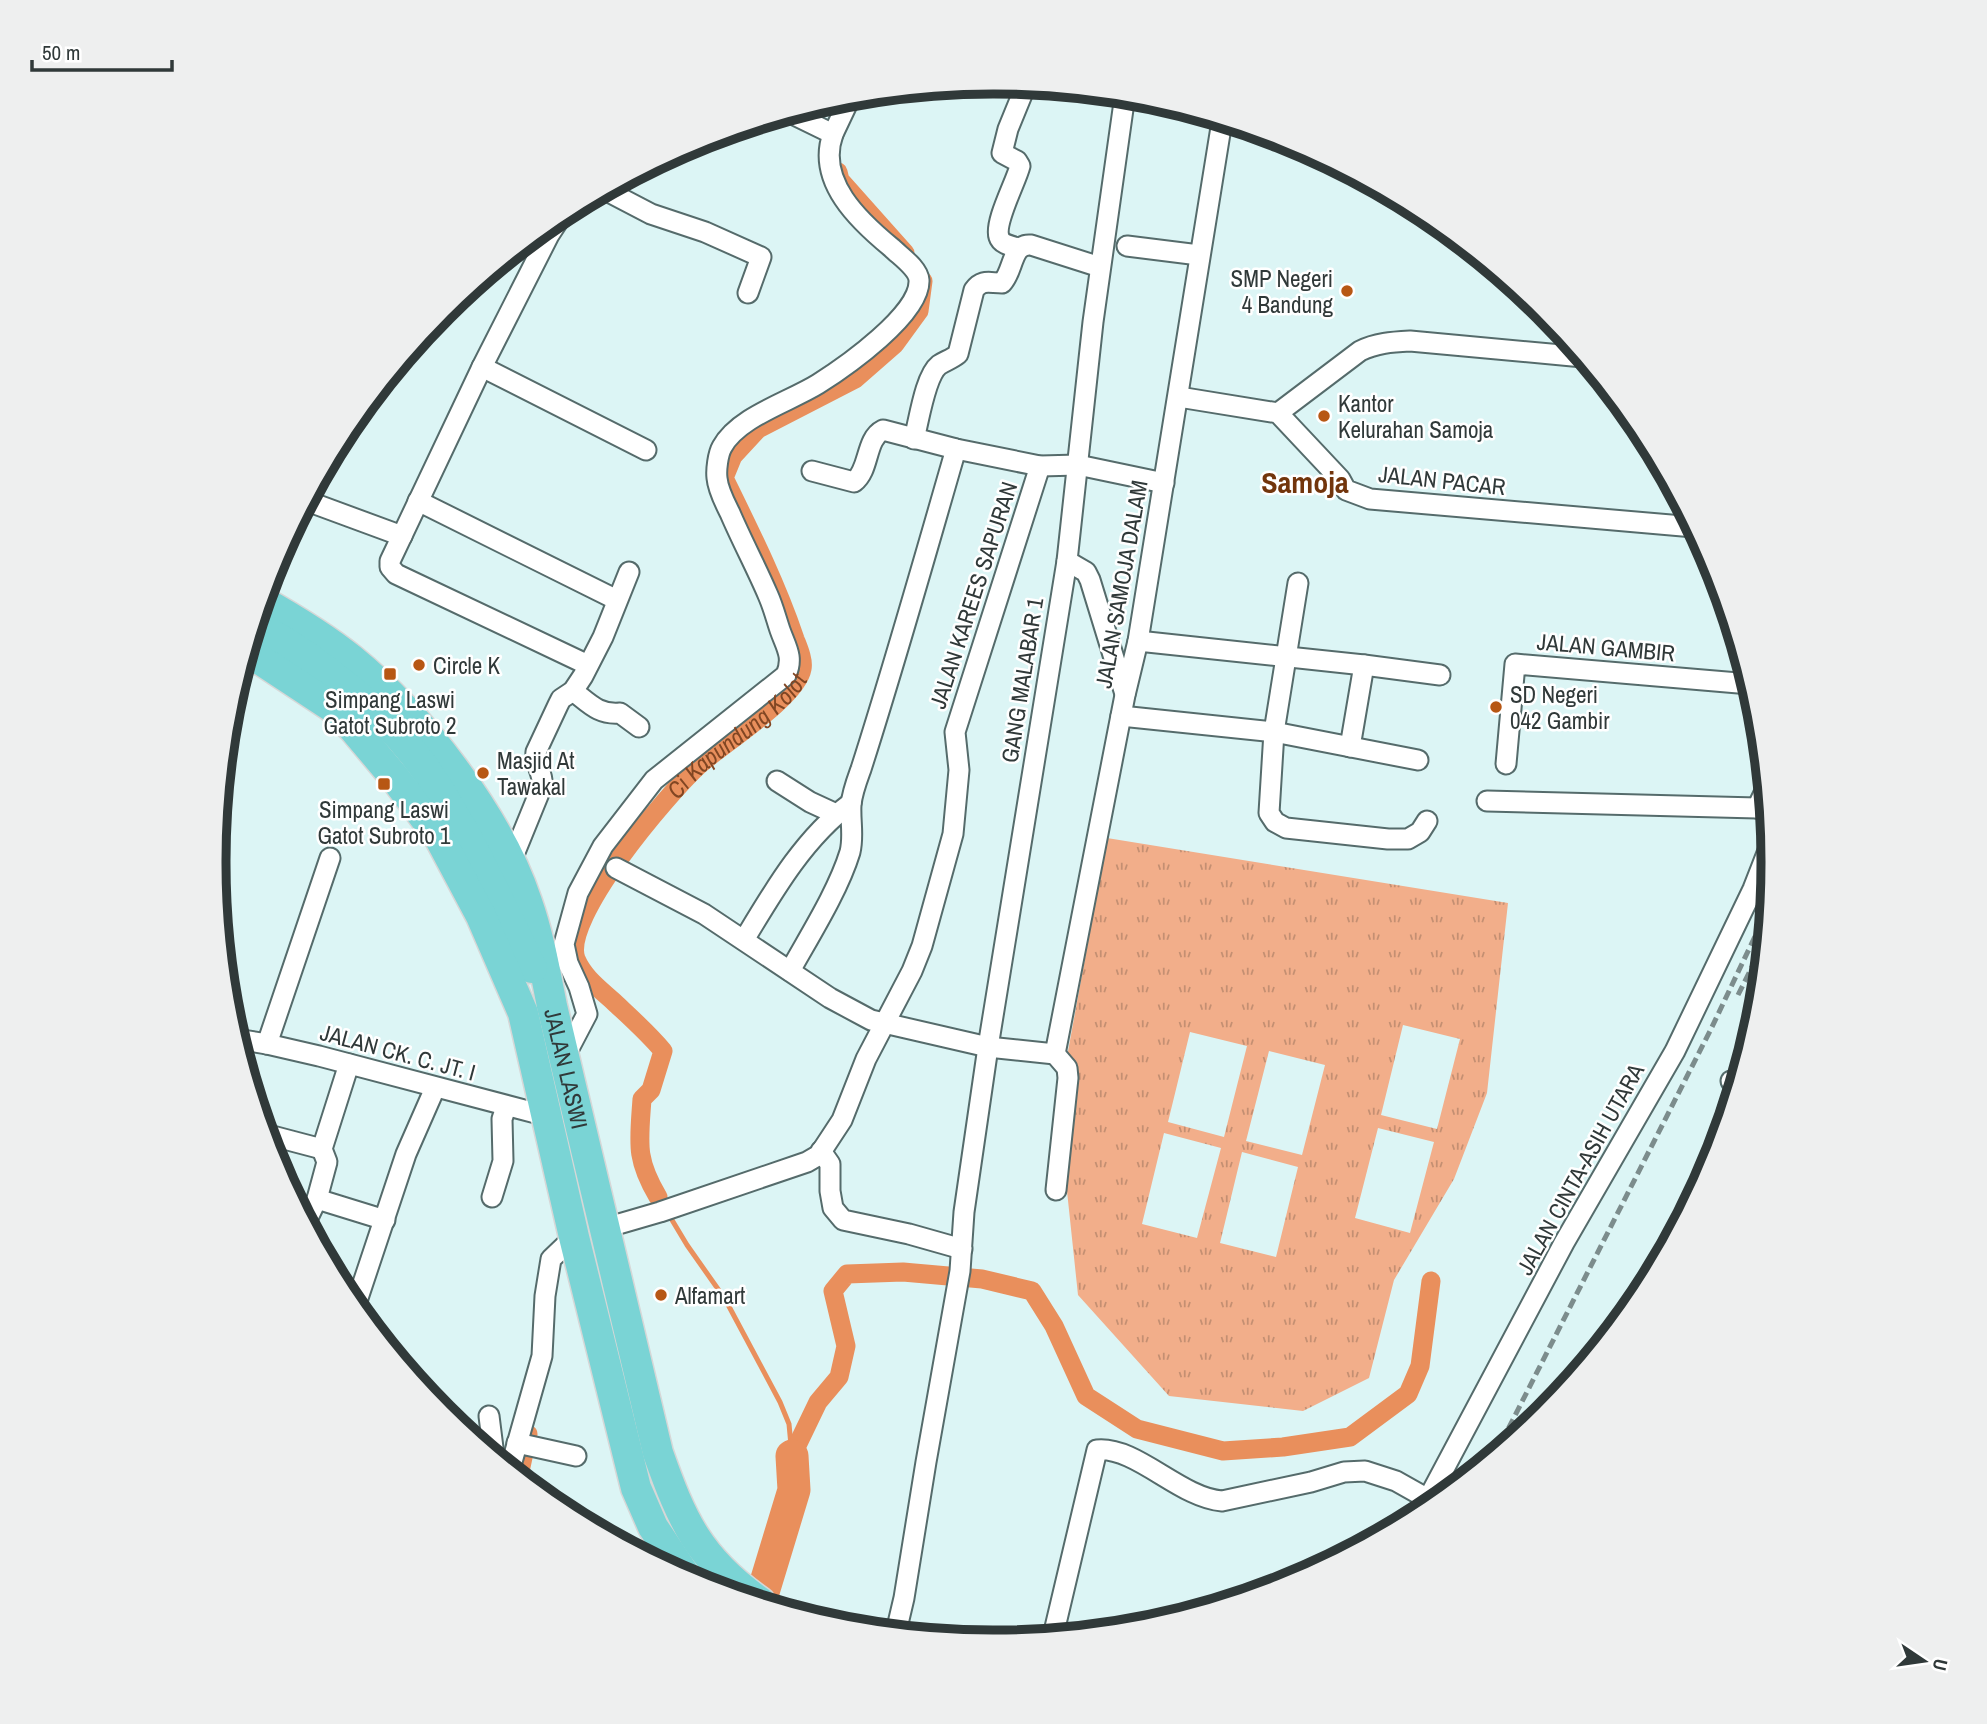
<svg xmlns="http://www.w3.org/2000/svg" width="1987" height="1724" viewBox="0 0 1987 1724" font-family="'Archivo Narrow',sans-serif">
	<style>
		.grass { fill: url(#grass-tufts); fill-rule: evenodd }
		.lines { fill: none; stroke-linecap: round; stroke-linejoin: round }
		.stream { stroke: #e98f5c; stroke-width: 5 }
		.canal { stroke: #e98f5c; stroke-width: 19 }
		.river { stroke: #e98f5c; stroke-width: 33 }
		.street-casing { stroke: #556b6b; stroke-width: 23 }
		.primary-casing { stroke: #d6d7d7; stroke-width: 33 }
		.street { stroke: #fff; stroke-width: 19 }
		.primary { stroke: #7ad4d5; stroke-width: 30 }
		.rail { stroke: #7c8c8c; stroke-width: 5; stroke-dasharray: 10 5; stroke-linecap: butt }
		.poi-dot { fill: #b75714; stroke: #fff; stroke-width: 2.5 }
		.labels { text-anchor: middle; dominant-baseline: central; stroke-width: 5; stroke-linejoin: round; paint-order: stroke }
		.poi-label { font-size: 23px; fill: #303939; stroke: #fff; text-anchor: start }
		.street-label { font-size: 23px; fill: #303939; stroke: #fff }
		.water-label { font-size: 24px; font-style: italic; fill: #814623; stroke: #fff }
		.district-label { font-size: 30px; font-weight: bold; fill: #72350c; stroke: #fff }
		.rim { fill: none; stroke: #303939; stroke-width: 9 }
	</style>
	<defs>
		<pattern id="grass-tufts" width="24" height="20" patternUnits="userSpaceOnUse" patternTransform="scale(1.75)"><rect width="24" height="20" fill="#f2ae8a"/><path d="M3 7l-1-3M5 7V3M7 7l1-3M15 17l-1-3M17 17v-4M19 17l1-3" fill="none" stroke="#c48f72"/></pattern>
	</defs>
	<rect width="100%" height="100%" fill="#dcf5f5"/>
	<!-- grass -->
	<path class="grass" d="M1107 838 1508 903 1487 1093 1454 1179 1394 1280 1369 1378 1303 1411 1169 1396 1078 1295 1058 1106ZM1403 1025 1460 1039 1437 1129 1381 1115ZM1190 1032 1247 1046 1224 1137 1168 1122ZM1269 1051 1325 1065 1302 1155 1246 1141ZM1378 1128 1434 1142 1410 1233 1355 1218ZM1164 1133 1221 1148 1197 1238 1142 1224ZM1242 1152 1298 1167 1276 1257 1220 1243Z"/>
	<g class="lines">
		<!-- stream -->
		<path class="stream" d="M672 1220 687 1245 725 1299 780 1402 789 1424 792 1456"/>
		<!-- canal -->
		<g class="canal">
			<path d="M838 172 840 180 905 253"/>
			<path id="s1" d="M658 1197C635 1158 639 1143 642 1099L651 1090 663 1051C649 1034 631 1018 614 1002 600 989 584 978 576 959 561 918 668 794 698 766 721 745 797 698 802 669 804 660 798 647 795 639 776 583 750 531 724 478L733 456 758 429 855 379 895 344 919 311 923 281"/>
			<path d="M792 1456 818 1402 839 1377 846 1346 833 1291 847 1274 903 1272 982 1279 1032 1291 1054 1326 1086 1396 1137 1429 1223 1451 1283 1447 1350 1437 1408 1394 1420 1366 1431 1281"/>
			<path d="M519 1476 528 1434"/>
		</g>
		<!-- river -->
		<path class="river" d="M760 1602 794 1490 792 1456"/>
		<defs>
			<g id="street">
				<path d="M833 134 851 96"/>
				<path d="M605 190 651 214 705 232 761 257 748 293"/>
				<path d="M564 212 549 235 482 367 390 561V567L396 574 588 665"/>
				<path d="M1127 246 1199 255"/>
				<path d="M1018 248C1011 246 1001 244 999 237 994 222 1016 182 1020 166L1017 161 1002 153 1008 129 1026 85"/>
				<path d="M482 367 646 450"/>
				<path d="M1179 397 1278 413 1340 479 1346 490 1370 499 1694 527"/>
				<path d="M1278 413 1360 351C1376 343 1392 342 1410 341L1583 357"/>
				<path d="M914 439C919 421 925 376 939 365 945 361 952 359 958 354L974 290C982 279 989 283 1002 283 1014 271 1011 243 1031 245L1100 267"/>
				<path d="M812 471 854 482C870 470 865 439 883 430L956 449 1040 466 1078 465 1164 483"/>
				<path d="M307 501 402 536"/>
				<path d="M418 501 617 600"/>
				<path d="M1067 561 1086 572 1090 580 1125 694"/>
				<path d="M1298 583 1274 732 1269 813 1275 822 1286 828 1388 839H1408L1420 832 1427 821"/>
				<path d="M1138 641 1364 665 1350 747"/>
				<path d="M1364 665 1440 675"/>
				<path d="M573 691C589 703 598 715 620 713L639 727"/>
				<path d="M1121 716 1274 732 1418 760"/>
				<path d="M1506 764 1515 664 1750 684"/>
				<path d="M777 781 810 802 836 814"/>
				<path d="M1487 801 1757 808"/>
				<path d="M1757 808 1766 789"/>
				<path d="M511 862 542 786C544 773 534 765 536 752L558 705 561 699 573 691 583 676 603 637 629 572"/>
				<path d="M616 868 704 914 830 998 871 1020 988 1047 1055 1054"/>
				<path d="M744 940C774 890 804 838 851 803"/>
				<path d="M790 971C810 935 838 891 850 852 854 836 850 821 851 805 852 793 857 780 861 769 895 663 925 556 956 449"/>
				<path d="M236 1039 267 1044 319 1056 547 1116"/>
				<path d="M267 1044 330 858"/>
				<path d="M1055 1054 1125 695 1138 641 1222 121"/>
				<path d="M1055 1054 1067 1068 1068 1078 1056 1190"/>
				<path d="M565 1056 587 1014 579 987 568 963 564 944 578 893 603 846 654 780 786 675C794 657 786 647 780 630 776 618 773 606 768 595 756 567 742 541 730 513 725 503 718 490 717 478 716 470 718 454 722 447 738 417 789 402 818 384 845 367 921 314 919 280 918 268 900 256 892 248 859 221 816 181 833 134L790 113"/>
				<path d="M1731 1081 1737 1084"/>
				<path d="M265 1134 322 1149"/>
				<path d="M821 1151 830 1164V1191L833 1208 843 1220 909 1234 962 1249"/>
				<path d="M492 1197 503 1161 502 1119 506 1107"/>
				<path d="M317 1199 385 1220"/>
				<path d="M306 1222 317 1199 327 1162 322 1149 349 1064"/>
				<path d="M605 1228 660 1212 807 1162 819 1155 842 1120 866 1059 912 971 922 946 953 834 959 770 955 732 1040 466"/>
				<path d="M355 1307 406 1154 435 1088"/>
				<path d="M489 1416 494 1456"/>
				<path d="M517 1443 576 1456"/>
				<path d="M510 1469 542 1356 545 1296 551 1259 574 1237"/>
				<path d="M1420 1514 1564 1243 1675 1051 1753 889 1771 843"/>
				<path d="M896 1632 904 1598 926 1462 960 1271 964 1212 988 1047 1067 561 1093 322 1125 95"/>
				<path d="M1053 1636 1097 1450C1136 1446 1180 1498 1222 1501L1311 1482 1344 1472 1365 1471 1396 1481 1428 1499"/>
			</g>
			<g id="primary">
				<path id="s2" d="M262 601C292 618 324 637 351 659 420 715 499 817 527 902 539 936 545 971 552 1006L658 1453C682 1521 699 1559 760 1602"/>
				<path d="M255 624C320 661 388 713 430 776 470 836 500 904 532 968"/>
				<path d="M247 651 332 707 353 728 395 778 439 837 481 916 523 1013 574 1237 636 1488 653 1527 687 1578"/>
			</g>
		</defs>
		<!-- street casing -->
		<use href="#street" class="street-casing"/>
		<!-- primary casing -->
		<use href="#primary" class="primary-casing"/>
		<!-- street -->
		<use href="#street" class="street"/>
		<!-- primary -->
		<use href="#primary" class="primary"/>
		<!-- rail -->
		<g class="rail">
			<path d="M1738 995 1765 941"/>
			<path d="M1495 1455 1711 1029 1769 907"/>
		</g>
	</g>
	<!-- markers -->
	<g class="poi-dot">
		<circle cx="1347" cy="291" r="7"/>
		<circle cx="1324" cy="416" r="7"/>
		<circle cx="419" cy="665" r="7"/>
		<rect x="383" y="667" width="14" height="14" rx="3.5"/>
		<circle cx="1496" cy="707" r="7"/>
		<circle cx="483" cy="773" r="7"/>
		<rect x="377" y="777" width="14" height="14" rx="3.5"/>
		<circle cx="661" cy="1295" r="7"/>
	</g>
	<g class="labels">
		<!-- poi labels -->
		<g class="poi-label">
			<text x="1333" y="278" text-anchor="end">SMP Negeri<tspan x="1333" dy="26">4 Bandung</tspan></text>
			<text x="1338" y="403">Kantor<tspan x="1338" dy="26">Kelurahan Samoja</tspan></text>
			<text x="433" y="665">Circle K</text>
			<text x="1510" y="694">SD Negeri<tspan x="1510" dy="26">042 Gambir</tspan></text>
			<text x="390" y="699" text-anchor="middle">Simpang Laswi<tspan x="390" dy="26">Gatot Subroto 2</tspan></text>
			<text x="497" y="760">Masjid At<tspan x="497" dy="26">Tawakal</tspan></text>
			<text x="384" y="809" text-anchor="middle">Simpang Laswi<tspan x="384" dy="26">Gatot Subroto 1</tspan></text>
			<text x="675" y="1295">Alfamart</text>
		</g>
		<!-- street labels -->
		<g class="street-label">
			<text transform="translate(1442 480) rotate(6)">JALAN PACAR</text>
			<text transform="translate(1121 584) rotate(-80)">JALAN SAMOJA DALAM</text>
			<text transform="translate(973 595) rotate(-72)">JALAN KAREES SAPURAN</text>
			<text transform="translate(1606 647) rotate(5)">JALAN GAMBIR</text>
			<text transform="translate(1022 680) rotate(-81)">GANG MALABAR 1</text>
			<text transform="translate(398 1052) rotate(15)">JALAN CK. C. JT. I</text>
			<text stroke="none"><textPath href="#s2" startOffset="581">JALAN LASWI</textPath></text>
			<text transform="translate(1580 1169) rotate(-61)">JALAN CINTA-ASIH UTARA</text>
		</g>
		<!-- water labels -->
		<g class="water-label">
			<text stroke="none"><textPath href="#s1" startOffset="565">Ci Kapundung Kolot</textPath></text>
		</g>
		<!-- district labels -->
		<g class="district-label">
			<text x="1305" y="482">Samoja</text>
		</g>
	</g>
	<!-- crop -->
	<path d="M0 0H1987V1724H0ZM993 94H994A767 767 0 0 1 1761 861V863A767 767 0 0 1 994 1630H993A767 767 0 0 1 226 863V861A767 767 0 0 1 993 94Z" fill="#eeefef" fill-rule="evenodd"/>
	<path class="rim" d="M993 94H994A767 767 0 0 1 1761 861V863A767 767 0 0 1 994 1630H993A767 767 0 0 1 226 863V861A767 767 0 0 1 993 94Z"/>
	<!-- north arrow -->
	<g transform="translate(1924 1661) rotate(103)" stroke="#ffffff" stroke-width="5" paint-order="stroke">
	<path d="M0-5L12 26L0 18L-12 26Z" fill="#303939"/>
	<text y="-10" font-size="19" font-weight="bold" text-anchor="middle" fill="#303939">U</text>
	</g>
	<!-- scale -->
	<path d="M32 60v10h140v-10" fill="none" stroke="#303939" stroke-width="3.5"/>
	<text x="42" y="60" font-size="21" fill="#303939" stroke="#ffffff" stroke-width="5" paint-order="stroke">50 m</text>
</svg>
